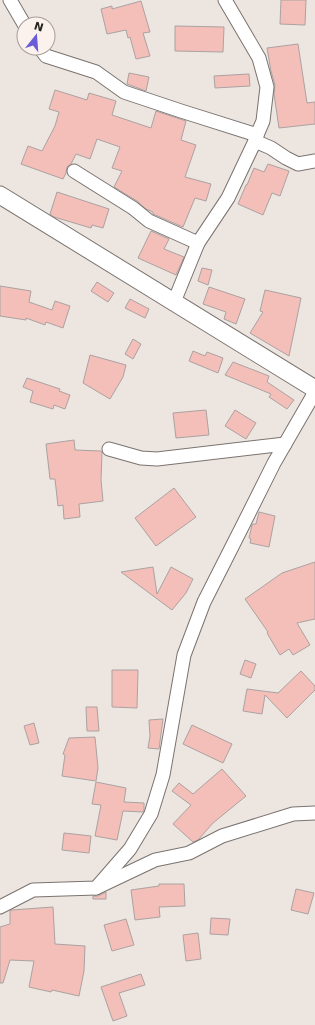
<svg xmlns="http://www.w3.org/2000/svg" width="315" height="1025" viewBox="0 0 315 1025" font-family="'DejaVu Sans',sans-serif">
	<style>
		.building { fill: #f4bfb9; stroke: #aba2a1 }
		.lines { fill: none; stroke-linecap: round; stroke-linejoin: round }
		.minor-casing { stroke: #7a736f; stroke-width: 15 }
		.major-casing { stroke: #7a736f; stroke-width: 19 }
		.minor { stroke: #fff; stroke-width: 13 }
		.major { stroke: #fff; stroke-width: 17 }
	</style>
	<rect width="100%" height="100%" fill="#ede5e0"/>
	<!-- building -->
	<g class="building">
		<path d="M281 0H306L305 25 280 24Z"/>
		<path d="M141 1 150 32 143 33 150 56 136 59 130 37 128 38 126 30 107 34 101 9 112 6V9Z"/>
		<path d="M175 26 224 27 223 52 175 51Z"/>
		<path d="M298 44 307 103 315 102V124L279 128 274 94 275 85 271 71 267 48Z"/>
		<path d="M129 73 149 77 146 91 127 84Z"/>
		<path d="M249 74 250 86 215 88 214 76Z"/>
		<path d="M55 90 87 100 89 93 116 101 112 115 151 128 156 111 186 121 181 140 196 145 185 177 211 184 206 201 195 198 183 227 153 214V212L146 209 137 201 114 187 122 171 112 168 120 147 97 139 90 159 76 154 71 164 67 167 66 173 63 179 21 164 28 146 42 151 55 126 59 112 49 109Z"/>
		<path d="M268 164 289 171 280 196 272 193 263 215 238 204 246 185H247L254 168 264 172Z"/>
		<path d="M57 192 109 209 103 228 92 225 91 228 54 217 50 214Z"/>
		<path d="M151 231 169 239 164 249 184 257 176 275 138 258Z"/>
		<path d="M202 268 212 270 208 285 198 281Z"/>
		<path d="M97 282 114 293 108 302 91 291Z"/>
		<path d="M0 286 31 291 29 302 52 310 55 301 70 306 63 328 46 322 45 325 26 318V320L0 316Z"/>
		<path d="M209 287 245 299 236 324 224 319 226 312 203 304Z"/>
		<path d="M265 290 301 298 289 356 250 333 263 312 260 311Z"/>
		<path d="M130 299 149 309 145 318 125 308Z"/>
		<path d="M133 339 141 344 133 359 125 354Z"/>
		<path d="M193 351 205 356 207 352 223 358 218 373 189 361Z"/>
		<path d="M90 355 126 365 123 377 110 399 83 383Z"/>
		<path d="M233 362 269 376 267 382 294 400 287 409 269 397 271 394 225 375Z"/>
		<path d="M27 378 60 389 59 391 70 395 65 409 54 405 53 409 30 402 33 391 23 387Z"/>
		<path d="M206 410 209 435 176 438 173 413Z"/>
		<path d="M235 410 256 423 246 439 225 426Z"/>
		<path d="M74 440 75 450 101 451 102 453 101 480 103 501 79 504 80 517 64 519 63 505 58 506 55 479H50L46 444Z"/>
		<path d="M174 488 196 517 156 546 135 518Z"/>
		<path d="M259 512 275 516 269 547 250 543 251 539 249 538 252 525 253 524H256Z"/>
		<path d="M315 562V619L297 623 310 645 293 655 289 649 280 655 267 633 268 632 245 599 282 573Z"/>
		<path d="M153 567 157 594 171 567 193 579 186 593 172 610 121 572Z"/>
		<path d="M245 660 256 664 251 678 240 674Z"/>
		<path d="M112 670H138L137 708 112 707Z"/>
		<path d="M301 671 315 686V690L287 718 265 695 262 714 243 711 247 689 278 693Z"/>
		<path d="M86 707H97L99 731H87Z"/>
		<path d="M163 719 159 749 148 748 150 736 149 720Z"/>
		<path d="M34 723 39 743 30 745 24 726Z"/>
		<path d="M192 725 232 744 223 763 183 744Z"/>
		<path d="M95 737 98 768 96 781 62 776 65 755 63 754 69 738Z"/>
		<path d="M222 769 246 796 213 823 198 840 193 842 173 824 191 805 172 791 179 783 193 794Z"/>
		<path d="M96 782 126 788 124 802 144 803V810L143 812 123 811 117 840 95 836 101 805 92 804Z"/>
		<path d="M64 833 91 836 89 853 62 850Z"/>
		<path d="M159 884H184L185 906 159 907 160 917 135 920 131 890 159 886Z"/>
		<path d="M296 889 314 893 308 914 291 910Z"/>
		<path d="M106 892V899H93V896H98Z"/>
		<path d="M53 907 55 944 85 946 84 971 79 996 52 990 51 992 29 987 34 961 10 960 3 983H0V927L10 924V911L12 910Z"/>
		<path d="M211 918 230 919 228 935 210 934Z"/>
		<path d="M126 919 134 945 112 951 104 925Z"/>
		<path d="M198 933 201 959 186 961 183 935Z"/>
		<path d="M141 974 145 985 119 993 127 1016 113 1021 101 987Z"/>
	</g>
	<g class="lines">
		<defs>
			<g id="minor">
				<path d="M10 0 24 24"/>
				<path d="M40 48 46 56 96 72 124 92 181 111 257 135"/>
				<path d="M255 141 271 148 286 158 298 164 315 161"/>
				<path d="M74 171 133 208 149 221 198 243"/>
				<path d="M174 302 198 243 228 198 255 141 257 135 263 121 267 87 259 58 225 0"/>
				<path d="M109 449 141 458 157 459 285 444"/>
				<path d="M96 888 130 849 151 814 163 775 184 655 204 602 243 525 274 463 315 392"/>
				<path d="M0 907 33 890 96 888 155 860 189 853 222 836 293 814 315 813"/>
			</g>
			<path id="major" d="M0 195 315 389"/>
		</defs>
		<!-- minor casing -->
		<use href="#minor" class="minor-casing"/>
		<!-- major casing -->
		<use href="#major" class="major-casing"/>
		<!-- minor -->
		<use href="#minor" class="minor"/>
		<!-- major -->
		<use href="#major" class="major"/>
	</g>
	<!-- north arrow -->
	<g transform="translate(36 36) rotate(17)"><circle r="19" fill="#fbf2ed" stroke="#a59e9b"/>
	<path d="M0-3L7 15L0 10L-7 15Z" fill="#6a5ed8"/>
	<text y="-6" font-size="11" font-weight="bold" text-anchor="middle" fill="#24211f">N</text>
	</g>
</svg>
